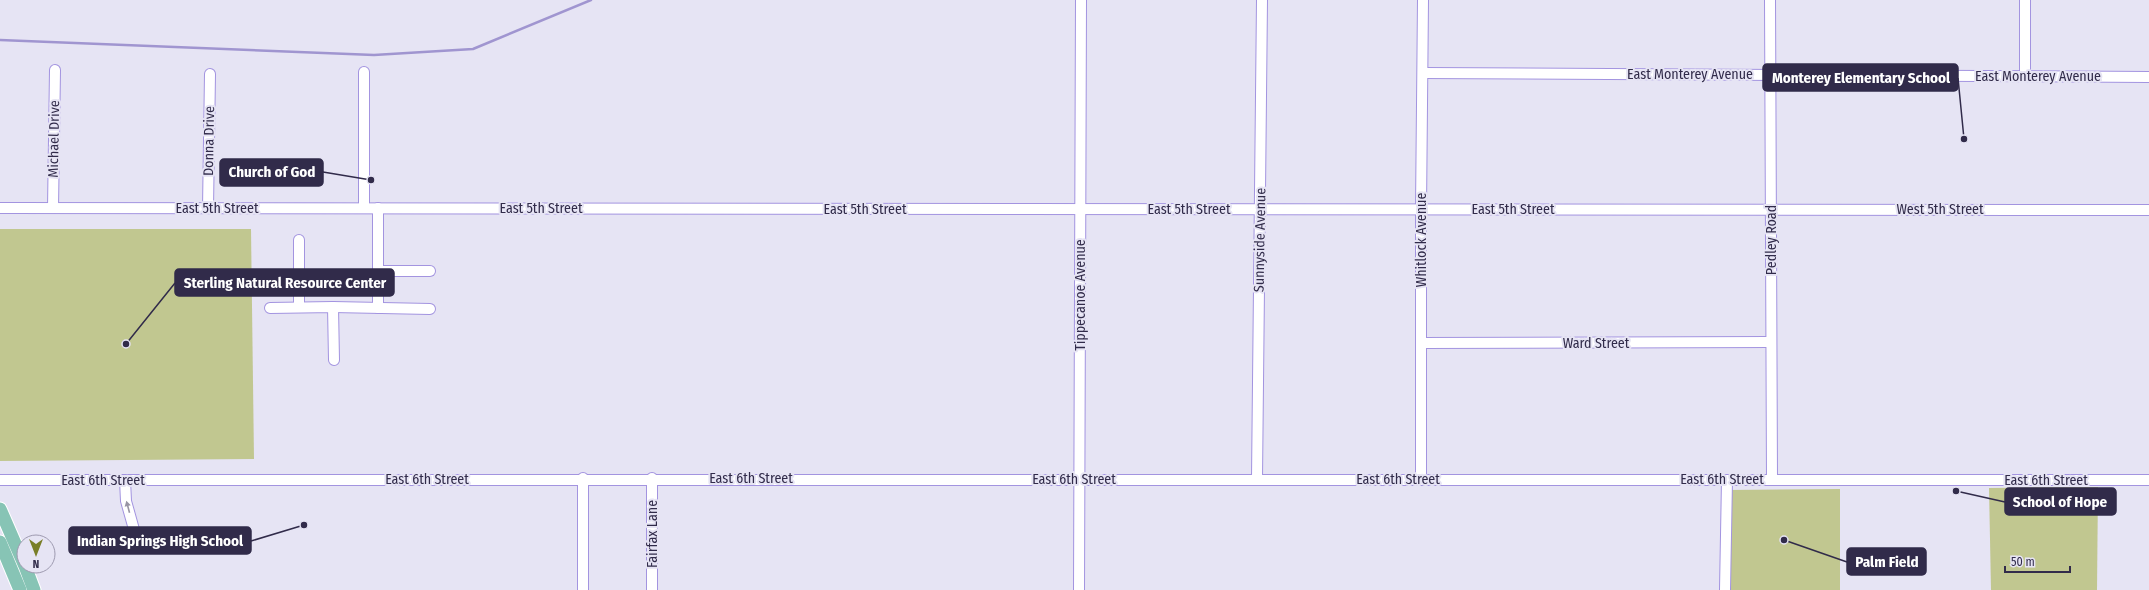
<svg xmlns="http://www.w3.org/2000/svg" width="2149" height="590" viewBox="0 0 2149 590" font-family="'Fira Sans Condensed',sans-serif">
	<style>
		.green { fill: #c1c790 }
		.lines { fill: none; stroke-linecap: round; stroke-linejoin: round }
		.stream { stroke: #a095d0; stroke-width: 2.5 }
		.minor-casing { stroke: #a394e0; stroke-width: 12 }
		.major-casing { stroke: #fff; stroke-width: 15 }
		.minor { stroke: #fff; stroke-width: 10 }
		.major { stroke: #87c4b5; stroke-width: 13 }
		.oneway { fill: #9895a4 }
		.labels { text-anchor: middle; dominant-baseline: central; stroke-width: 4; stroke-linejoin: round; paint-order: stroke }
		.street-label { font-size: 14px; fill: #312b4a; stroke: #e6e4f4 }
		.leader { fill: none; stroke: #312b4a; stroke-width: 1.5 }
		.callout-dot { fill: #312b4a; stroke: #e6e4f4; stroke-width: 1.5 }
		.callout { fill: #312b4a; stroke: #312b4a; stroke-width: 1.5 }
		.callout-label { font-size: 15px; text-anchor: middle; font-weight: bold; fill: #fff }
	</style>
	<rect width="100%" height="100%" fill="#e6e4f4"/>
	<!-- green -->
	<g class="green">
		<path d="M0 229H251L254 459 0 461Z"/>
		<path d="M2098 487 2097 590H1991L1989 488Z"/>
		<path d="M1840 489V590H1729L1728 490Z"/>
	</g>
	<g class="lines">
		<!-- stream -->
		<path class="stream" d="M0 40 374 55 473 49 591 0"/>
		<defs>
			<g id="minor">
				<path d="M1770 0 1772 479"/>
				<path d="M2025 0V76"/>
				<path d="M1423 73 2149 77"/>
				<path d="M0 208 2149 210"/>
				<path d="M53 208 55 70"/>
				<path d="M208 208 210 74"/>
				<path d="M364 208V72"/>
				<path d="M299 240V307"/>
				<path d="M378 271H430"/>
				<path d="M333 307 430 309"/>
				<path d="M270 308 333 307 334 360"/>
				<path d="M378 308V208"/>
				<path d="M1421 343 1771 342"/>
				<path d="M652 478V590"/>
				<path d="M1257 479 1262 0"/>
				<path d="M1421 479V209L1423 0"/>
				<path d="M0 480H2149"/>
				<path d="M125 480 126 501 135 533"/>
				<path d="M583 590V478"/>
				<path d="M1079 590 1081 0"/>
				<path d="M1725 590 1727 480"/>
			</g>
			<g id="major">
				<path d="M0 509 24 564"/>
				<path d="M0 542 20 590"/>
				<path d="M25 566 34 590"/>
			</g>
		</defs>
		<!-- minor casing -->
		<use href="#minor" class="minor-casing"/>
		<!-- major casing -->
		<use href="#major" class="major-casing"/>
		<!-- minor -->
		<use href="#minor" class="minor"/>
		<!-- major -->
		<use href="#major" class="major"/>
	</g>
	<!-- one-way arrows -->
	<defs><path id="oneway-solid" d="M-6-.8H1V-3.2L6.5 0L1 3.2V.8H-6Z"/></defs>
	<use class="oneway" href="#oneway-solid" transform="translate(128 507) rotate(-105)"/>
	<g class="labels">
		<!-- street labels -->
		<g class="street-label">
			<text x="1690" y="74">East Monterey Avenue</text>
			<text x="2038" y="76">East Monterey Avenue</text>
			<text transform="translate(54 139) rotate(-89)">Michael Drive</text>
			<text transform="translate(209 141) rotate(-89)">Donna Drive</text>
			<text x="217" y="208">East 5th Street</text>
			<text x="541" y="208">East 5th Street</text>
			<text x="865" y="209">East 5th Street</text>
			<text x="1189" y="209">East 5th Street</text>
			<text x="1513" y="209">East 5th Street</text>
			<text x="1940" y="209">West 5th Street</text>
			<text transform="translate(1260 240) rotate(-89)">Sunnyside Avenue</text>
			<text transform="translate(1421 240) rotate(-90)">Whitlock Avenue</text>
			<text transform="translate(1771 240) rotate(-90)">Pedley Road</text>
			<text transform="translate(1080 295) rotate(-90)">Tippecanoe Avenue</text>
			<text x="1596" y="343">Ward Street</text>
			<text x="751" y="478">East 6th Street</text>
			<text x="427" y="479">East 6th Street</text>
			<text x="1074" y="479">East 6th Street</text>
			<text x="1398" y="479">East 6th Street</text>
			<text x="1722" y="479">East 6th Street</text>
			<text x="103" y="480">East 6th Street</text>
			<text x="2046" y="480">East 6th Street</text>
			<text transform="translate(652 534) rotate(-90)">Fairfax Lane</text>
		</g>
	</g>
	<!-- callouts -->
	<path class="leader" d="M1964 139L1958 78M371 180L323 172M126 344L175 283M1956 491L2005 502M304 525L251 541M1784 540L1847 562"/>
	<g class="callout-dot">
		<circle cx="1964" cy="139" r="4"/>
		<circle cx="371" cy="180" r="4"/>
		<circle cx="126" cy="344" r="4"/>
		<circle cx="1956" cy="491" r="4"/>
		<circle cx="304" cy="525" r="4"/>
		<circle cx="1784" cy="540" r="4"/>
	</g>
	<g class="callout">
		<rect x="1763" y="64" width="195" height="27" rx="4"/>
		<rect x="220" y="159" width="103" height="27" rx="4"/>
		<rect x="175" y="269" width="219" height="27" rx="4"/>
		<rect x="2005" y="488" width="111" height="27" rx="4"/>
		<rect x="69" y="527" width="182" height="27" rx="4"/>
		<rect x="1847" y="548" width="79" height="27" rx="4"/>
	</g>
	<g class="callout-label">
		<text x="1861" y="83">Monterey Elementary School</text>
		<text x="272" y="177">Church of God</text>
		<text x="285" y="288">Sterling Natural Resource Center</text>
		<text x="2060" y="507">School of Hope</text>
		<text x="160" y="546">Indian Springs High School</text>
		<text x="1887" y="567">Palm Field</text>
	</g>
	<!-- north arrow -->
	<g transform="translate(36 554) rotate(180)"><circle r="19" fill="#e6e4f4" stroke="#9e9ab0"/>
	<path d="M0-3L7 15L0 10L-7 15Z" fill="#797e28"/>
	<text y="-6" font-size="11" font-weight="bold" text-anchor="middle" fill="#312b4a">N</text>
	</g>
	<!-- scale -->
	<path d="M2005 566v6h65v-6" fill="none" stroke="#312b4a" stroke-width="2"/>
	<text x="2011" y="566" font-size="12" fill="#312b4a" stroke="#e6e4f4" stroke-width="3" paint-order="stroke">50 m</text>
</svg>
